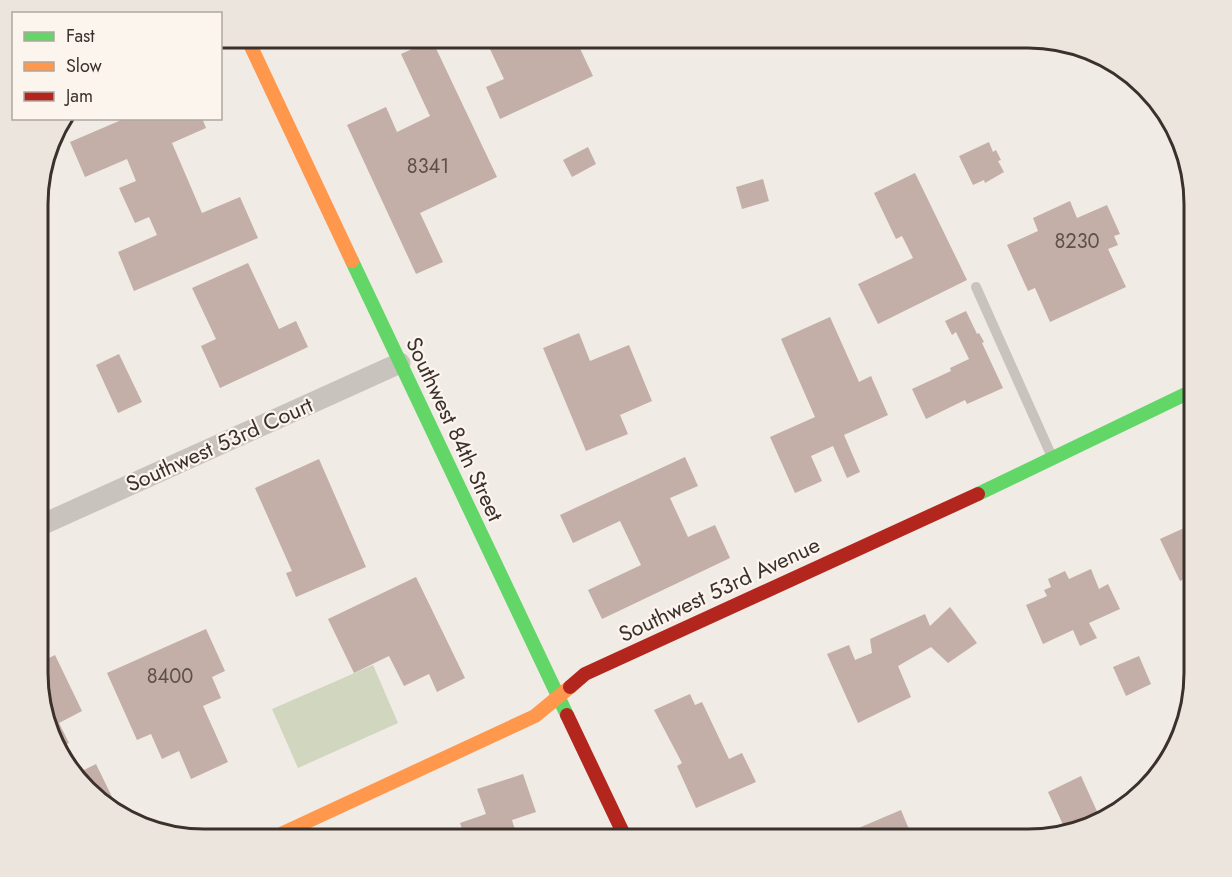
<svg xmlns="http://www.w3.org/2000/svg" width="1232" height="877" viewBox="0 0 1232 877" font-family="Jost,sans-serif">
	<style>
		.green { fill: #d1d6bf }
		.building { fill: #c3afa7 }
		.lines { fill: none; stroke-linecap: round; stroke-linejoin: round }
		.lane { stroke: #c9c3be; stroke-width: 10 }
		.street { stroke: #c9c3be; stroke-width: 21 }
		.fast { stroke: #63d668; stroke-width: 14 }
		.slow { stroke: #ff974d; stroke-width: 14 }
		.jam { stroke: #b3261e; stroke-width: 14 }
		.labels { text-anchor: middle; dominant-baseline: central; stroke-width: 4.5; stroke-linejoin: round; paint-order: stroke }
		.number-label { font-size: 20px; fill: #5d504a }
		.street-label { font-size: 22px; fill: #3b302b; stroke: #fbf5ee }
		.rim { fill: none; stroke: #3b302b; stroke-width: 3 }
	</style>
	<rect width="100%" height="100%" fill="#f0ebe5"/>
	<!-- green -->
	<path class="green" d="M373 665 398 723 298 768 272 709Z"/>
	<!-- building -->
	<g class="building">
		<path d="M505 38H575L593 76 500 119 486 87 504 79 489 47 506 39Z"/>
		<path d="M432 40 497 177 420 213 443 262 416 274 347 125 386 107 397 132 430 116 401 54Z"/>
		<path d="M126 118H202L206 128 172 143 202 213 240 197 258 238 134 291 118 252 157 235 149 217 135 223 119 188 136 181 127 159 85 177 70 142Z"/>
		<path d="M989 142 993 152 996 150 1001 160 998 161 1004 172 985 183 984 180 973 185 959 156Z"/>
		<path d="M588 147 596 164 572 177 563 160Z"/>
		<path d="M915 173 967 280 878 324 858 284 913 258 902 236 896 239 874 193Z"/>
		<path d="M763 179 769 201 742 209 736 187Z"/>
		<path d="M1070 201 1077 218 1107 205 1120 234 1114 236 1118 245 1108 249 1126 287 1050 322 1035 288 1028 291 1007 245 1038 231 1033 218Z"/>
		<path d="M248 263 279 329 296 321 308 347 220 388 201 346 216 339 192 288Z"/>
		<path d="M966 311 977 334 979 333 984 342 982 343 1003 388 967 404 965 400 926 419 912 389 951 371 950 368 969 359 956 332 952 335 945 321Z"/>
		<path d="M830 317 859 382 871 376 888 415 844 435 860 472 847 478 833 446 811 456 822 481 795 493 770 437 815 417 781 339Z"/>
		<path d="M579 333 590 361 629 345 652 401 620 415 628 434 586 451 543 348Z"/>
		<path d="M119 354 142 402 118 413 96 365Z"/>
		<path d="M685 457 698 486 670 498 688 537 715 525 730 558 602 619 588 590 641 565 620 521 573 543 560 515Z"/>
		<path d="M319 459 366 567 296 597 286 573 292 571 255 488Z"/>
		<path d="M1194 520V574L1180 581 1160 539 1193 524 1192 521Z"/>
		<path d="M1091 569 1099 589 1108 584 1120 609 1089 623 1097 638 1080 646 1073 630 1043 644 1026 605 1047 596 1044 590 1051 587 1048 579 1065 571 1069 579Z"/>
		<path d="M416 577 465 678 437 692 429 674 404 686 389 656 354 673 328 619Z"/>
		<path d="M950 607 977 643 948 663 931 647 898 666 911 697 858 723 827 654 849 645 855 660 872 653 870 639 925 614 930 626Z"/>
		<path d="M206 629 225 671 212 677 221 698 203 706 228 762 191 779 179 751 162 759 151 734 137 740 107 673Z"/>
		<path d="M55 655 82 711 59 723 69 743 64 745 78 773 96 764 115 803 108 807 102 805 60 756 39 694V663Z"/>
		<path d="M1139 656 1151 684 1126 696 1113 667Z"/>
		<path d="M690 694 695 705 702 702 729 759 742 753 756 782 696 808 677 766 682 763 654 710Z"/>
		<path d="M523 774 536 812 512 820 517 837 543 828 547 839H465L460 823 486 814 477 789Z"/>
		<path d="M1081 776 1100 818 1081 827 1066 831 1048 792Z"/>
		<path d="M901 810 913 839H835V838Z"/>
	</g>
	<g class="lines">
		<!-- lane -->
		<path class="lane" d="M976 287 1052 457"/>
		<!-- street -->
		<path class="street" d="M39 526 400 363"/>
		<!-- fast -->
		<g class="fast">
			<path d="M352 261 567 715"/>
			<path d="M978 494 1194 390"/>
		</g>
		<!-- slow -->
		<g class="slow">
			<path d="M247 38 352 261"/>
			<path d="M270 839 535 716 570 687"/>
		</g>
		<!-- jam -->
		<g class="jam">
			<path d="M570 687 585 674 978 494"/>
			<path d="M567 715 626 839"/>
		</g>
	</g>
	<g class="labels">
		<!-- number labels -->
		<g class="number-label">
			<text x="428" y="166">8341</text>
			<text x="1077" y="241">8230</text>
			<text x="170" y="676">8400</text>
		</g>
		<!-- street labels -->
		<g class="street-label">
			<text transform="translate(455 429) rotate(65)">Southwest 84th Street</text>
			<text transform="translate(219 444) rotate(-24)">Southwest 53rd Court</text>
			<text transform="translate(719 589) rotate(-25)">Southwest 53rd Avenue</text>
		</g>
	</g>
	<!-- crop -->
	<path d="M0 0H1232V877H0ZM204 48H1028A156 156 0 0 1 1184 204V673A156 156 0 0 1 1028 829H204A156 156 0 0 1 48 673V204A156 156 0 0 1 204 48Z" fill="#ece5de" fill-rule="evenodd"/>
	<path class="rim" d="M204 48H1028A156 156 0 0 1 1184 204V673A156 156 0 0 1 1028 829H204A156 156 0 0 1 48 673V204A156 156 0 0 1 204 48Z"/>
	<!-- legend -->
	<rect x="12" y="12" width="210" height="108" fill="#fbf5ee" stroke="#aea6a0" stroke-width="1.5"/>
	<rect x="24" y="32" width="30" height="9" fill="#63d668" stroke="#aea6a0" stroke-width="1.5"/>
	<text x="66" y="42" font-size="18" fill="#3b302b">Fast</text>
	<rect x="24" y="62" width="30" height="9" fill="#ff974d" stroke="#aea6a0" stroke-width="1.5"/>
	<text x="66" y="72" font-size="18" fill="#3b302b">Slow</text>
	<rect x="24" y="92" width="30" height="9" fill="#b3261e" stroke="#aea6a0" stroke-width="1.5"/>
	<text x="66" y="102" font-size="18" fill="#3b302b">Jam</text>
</svg>
